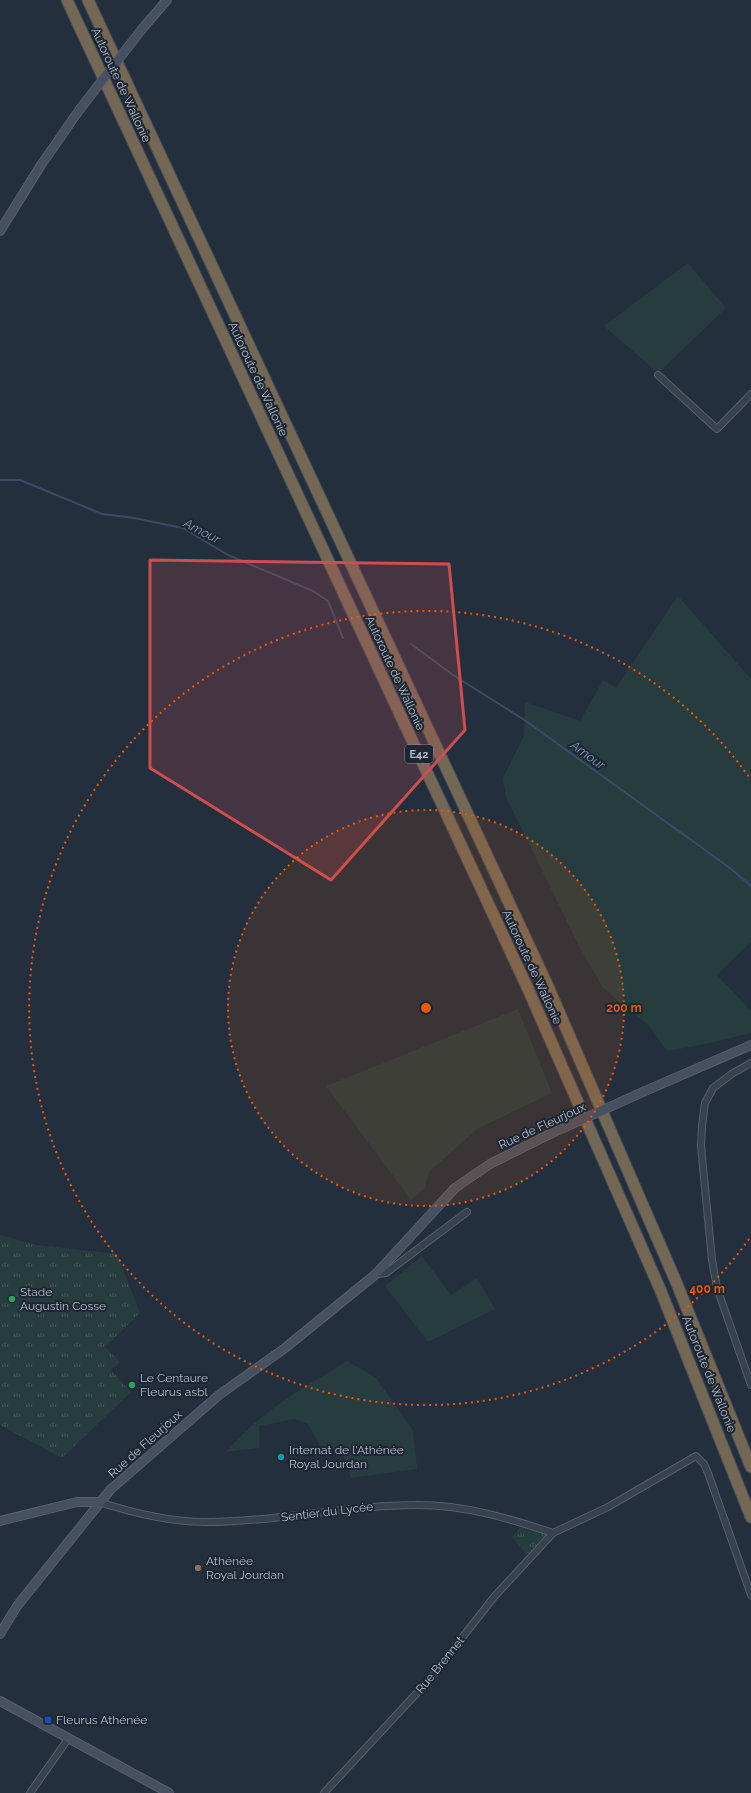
<svg xmlns="http://www.w3.org/2000/svg" width="751" height="1793" viewBox="0 0 751 1793" font-family="Raleway,sans-serif">
	<style>
		.grass { fill: #263c3f }
		.park { fill: url(#park-tufts) }
		.lines { fill: none; stroke-linecap: round; stroke-linejoin: round }
		.stream { stroke: #394c67; stroke-width: 2 }
		.street-casing { stroke: #565f6c; stroke-width: 8 }
		.secondary-casing { stroke: #565f6c; stroke-width: 10 }
		.highway-casing { stroke: #434c59; stroke-width: 13 }
		.street { stroke: #38414e; stroke-width: 6 }
		.secondary { stroke: #465061; stroke-width: 8 }
		.highway { stroke: #746855; stroke-width: 11 }
		.secondary-bridge-casing { stroke: #565f6c; stroke-width: 10; stroke-linecap: butt }
		.secondary-bridge { stroke: #465061; stroke-width: 8 }
		.marked { fill: #ce4d50; fill-opacity: 0.2; stroke: #ce4d50; stroke-width: 3; stroke-linejoin: round }
		.ring { fill: none; stroke: #e8590c; stroke-width: 2; stroke-dasharray: 2 4 }
		.leisure-dot { fill: #2e9e5b; stroke: #1d2633; stroke-width: 1.5 }
		.culture-dot { fill: #0f9aa8; stroke: #1d2633; stroke-width: 1.5 }
		.education-dot { fill: #8d6e63; stroke: #1d2633; stroke-width: 1.5 }
		.transit-dot { fill: #1a4fb4; stroke: #1d2633; stroke-width: 1.5 }
		.labels { text-anchor: middle; dominant-baseline: central; stroke-width: 4; stroke-linejoin: round; paint-order: stroke }
		.shield { fill: #1d2633; stroke: #878f9c; stroke-width: 1 }
		.shield-label { font-size: 11px; font-weight: bold; fill: #b4bcc9 }
		.street-label { font-size: 12px; fill: #b4bcc9; stroke: #1d2633 }
		.poi-label { font-size: 12px; fill: #b4bcc9; stroke: #1d2633; text-anchor: start }
		.water-label { font-size: 13px; font-style: italic; fill: #7c92b1; stroke: #1d2633 }
		.centre { fill: #e8590c; stroke: #1d2633; stroke-width: 2 }
		.ring-label { font-size: 12px; text-anchor: middle; font-weight: bold; fill: #e8590c; stroke: #1d2633; stroke-width: 4; stroke-linejoin: round; paint-order: stroke }
	</style>
	<defs>
		<pattern id="park-tufts" width="24" height="20" patternUnits="userSpaceOnUse"><rect width="24" height="20" fill="#263c3f"/><path d="M3 7l-1-3M5 7V3M7 7l1-3M15 17l-1-3M17 17v-4M19 17l1-3" fill="none" stroke="#435659"/></pattern>
	</defs>
	<rect width="100%" height="100%" fill="#242f3e"/>
	<!-- grass -->
	<g class="grass">
		<path d="M688 263 726 308 658 373 604 326Z"/>
		<path d="M678 596 751 679V942L717 975 751 1011V1033L706 1044 667 1051 648 1025 603 988 579 946 506 797 503 778 524 736 525 702 580 721 603 680 616 688Z"/>
		<path d="M518 1009 552 1093 477 1129 429 1172 424 1189 411 1200 326 1086Z"/>
		<path d="M422 1256 451 1295 477 1278 495 1309 428 1342 385 1286Z"/>
		<path d="M347 1361 376 1378 413 1430 417 1469 351 1478 343 1454 320 1446 308 1424 295 1419 259 1426V1448L226 1452C262 1410 302 1389 347 1361Z"/>
	</g>
	<!-- park -->
	<g class="park">
		<path d="M0 1235 37 1245 117 1254 140 1313 105 1347 120 1362 111 1370 131 1392 62 1458 0 1425Z"/>
		<path d="M522 1525 546 1535 527 1555 512 1537Z"/>
	</g>
	<g class="lines">
		<!-- stream -->
		<g class="stream">
			<path d="M0 480H20L102 514 134 518 183 528 228 555 313 591 328 601 343 638"/>
			<path d="M411 644 453 675 526 721 730 868 751 886"/>
		</g>
		<defs>
			<g id="street">
				<path d="M658 375 717 429 751 394"/>
				<path d="M751 1063 733 1073 713 1088 705 1103 702 1125 701 1146 712 1260 717 1288 751 1385"/>
				<path d="M376 1274 386 1273 467 1212"/>
				<path d="M99 1502C133 1513 170 1522 206 1522 277 1522 346 1505 417 1505 465 1505 508 1518 553 1533"/>
				<path d="M30 1793 68 1739"/>
				<path d="M324 1793 429 1680 494 1597 553 1533 608 1507 696 1456 704 1464 708 1473 751 1595"/>
			</g>
			<g id="secondary">
				<path d="M142 29 167 0"/>
				<path d="M0 231 41 165 80 109"/>
				<path d="M645 1091 751 1045"/>
				<path d="M0 1521 77 1502H99"/>
				<path d="M0 1634 17 1606 111 1489 219 1395 285 1348 376 1274 455 1188 490 1164 550 1134"/>
				<path d="M0 1701 169 1793"/>
			</g>
			<g id="highway">
				<path d="M67 0 528 989 660 1289 751 1517"/>
				<path d="M88 0 546 982 677 1284 751 1467"/>
			</g>
		</defs>
		<!-- street casing -->
		<use href="#street" class="street-casing"/>
		<!-- secondary casing -->
		<use href="#secondary" class="secondary-casing"/>
		<!-- highway casing -->
		<use href="#highway" class="highway-casing"/>
		<!-- street -->
		<use href="#street" class="street"/>
		<!-- secondary -->
		<use href="#secondary" class="secondary"/>
		<!-- highway -->
		<use href="#highway" class="highway"/>
		<defs>
			<g id="secondary-bridge">
				<path d="M80 109 142 29"/>
				<path d="M550 1134 645 1091"/>
			</g>
		</defs>
		<!-- secondary-bridge casing -->
		<use href="#secondary-bridge" class="secondary-bridge-casing"/>
		<!-- secondary-bridge -->
		<use href="#secondary-bridge" class="secondary-bridge"/>
	</g>
	<!-- marked area -->
	<path class="marked" d="M150 560 449 564 465 730 331 880 150 768Z"/>
	<!-- distance rings -->
	<circle cx="426" cy="1008" r="198" fill="#e8590c" fill-opacity=".12"/>
	<g class="ring">
		<circle cx="426" cy="1008" r="198"/>
		<path d="M749 1239A397 397 0 1 1 749 777"/>
	</g>
	<!-- markers -->
	<g class="leisure-dot">
		<circle cx="12" cy="1299" r="4"/>
		<circle cx="132" cy="1385" r="4"/>
	</g>
	<circle class="culture-dot" cx="281" cy="1457" r="4"/>
	<circle class="education-dot" cx="198" cy="1568" r="4"/>
	<rect class="transit-dot" x="44" y="1716" width="8" height="8" rx="2"/>
	<g class="labels">
		<!-- shield labels -->
		<rect class="shield" x="405" y="745" width="28" height="18" rx="3"/>
		<g class="shield-label">
			<text x="419" y="754">E42</text>
		</g>
		<!-- street labels -->
		<g class="street-label">
			<text transform="translate(121 85) rotate(65)">Autoroute de Wallonie</text>
			<text transform="translate(258 379) rotate(65)">Autoroute de Wallonie</text>
			<text transform="translate(395 673) rotate(65)">Autoroute de Wallonie</text>
			<text transform="translate(532 967) rotate(65)">Autoroute de Wallonie</text>
			<text transform="translate(542 1126) rotate(-25)">Rue de Fleurjoux</text>
			<text transform="translate(709 1374) rotate(68)">Autoroute de Wallonie</text>
			<text transform="translate(145 1444) rotate(-42)">Rue de Fleurjoux</text>
			<text transform="translate(327 1512) rotate(-7)">Sentier du Lycée</text>
			<text transform="translate(440 1665) rotate(-51)">Rue Brennet</text>
		</g>
		<!-- poi labels -->
		<g class="poi-label">
			<text x="20" y="1292">Stade<tspan x="20" dy="14">Augustin Cosse</tspan></text>
			<text x="140" y="1378">Le Centaure<tspan x="140" dy="14">Fleurus asbl</tspan></text>
			<text x="289" y="1450">Internat de l'Athénée<tspan x="289" dy="14">Royal Jourdan</tspan></text>
			<text x="206" y="1561">Athénée<tspan x="206" dy="14">Royal Jourdan</tspan></text>
			<text x="56" y="1720">Fleurus Athénée</text>
		</g>
		<!-- water labels -->
		<g class="water-label">
			<text transform="translate(202 531) rotate(27)">Amour</text>
			<text transform="translate(588 755) rotate(36)">Amour</text>
		</g>
	</g>
	<circle cx="426" cy="1008" r="6" class="centre"/>
	<g class="ring-label">
		<text x="624" y="1012">200 m</text>
		<text x="707" y="1293">400 m</text>
	</g>
</svg>
